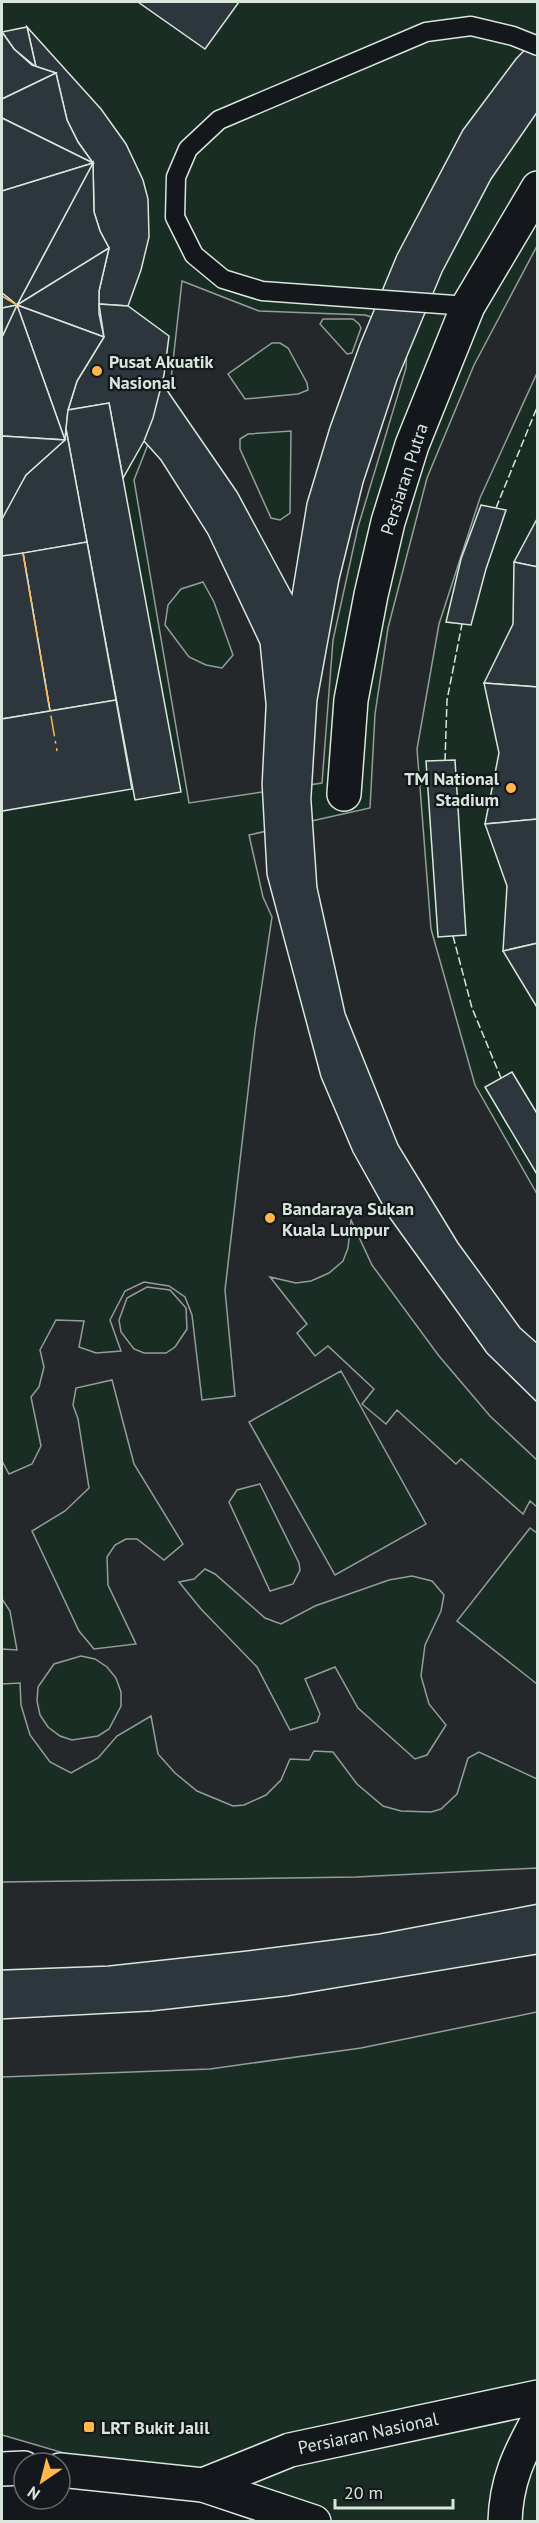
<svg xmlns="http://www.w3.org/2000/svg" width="539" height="2523" viewBox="0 0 539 2523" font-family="'PT Sans',sans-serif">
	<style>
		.green { fill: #1a2d24; stroke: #939e99; stroke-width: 1.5 }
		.parking { fill: #24282b; stroke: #939e99; stroke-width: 1.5; fill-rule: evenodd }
		.building { fill: #2c363c; stroke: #d8e6dc; stroke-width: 1.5 }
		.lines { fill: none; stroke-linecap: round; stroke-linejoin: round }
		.lane-casing { stroke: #d8e6dc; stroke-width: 21 }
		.street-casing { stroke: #d8e6dc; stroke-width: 36 }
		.secondary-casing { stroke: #d8e6dc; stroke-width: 36 }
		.lane { stroke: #14181c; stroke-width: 18 }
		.street { stroke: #14181c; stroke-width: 33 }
		.secondary { stroke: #14181c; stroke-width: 33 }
		.fence { stroke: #d8e6dc; stroke-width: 1.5; stroke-dasharray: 8 3; stroke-linecap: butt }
		.power { stroke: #ffb74d; stroke-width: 1.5; stroke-dasharray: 21 4.5 3 4.5; stroke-linecap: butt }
		.poi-dot { fill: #ffb74d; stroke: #14181c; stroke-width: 2 }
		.labels { text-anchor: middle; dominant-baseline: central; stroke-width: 4.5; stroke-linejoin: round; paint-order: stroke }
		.poi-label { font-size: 18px; font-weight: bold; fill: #d8e6dc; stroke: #14181c; text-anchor: start }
		.street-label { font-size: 18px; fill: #d8e6dc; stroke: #14181c }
	</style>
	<rect width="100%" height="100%" fill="#14181c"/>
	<!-- green -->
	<path class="green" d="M2 2H537V2521H297L2 2435Z"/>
	<!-- parking -->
	<g class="parking">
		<path d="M537 246V373L480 498 439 624 417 749 431 929 475 1085 537 1194V1460L490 1416 439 1356 372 1265 351 1220 348 1248 343 1261 329 1273 311 1281 296 1283 270 1277 307 1324 297 1333 315 1356 328 1346 374 1389 362 1404 386 1424 397 1410 456 1464 461 1459 523 1514 530 1501 537 1507V1533L530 1528 457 1621 537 1684V1779L479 1752 468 1758 457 1794 441 1809 431 1812 401 1811 383 1806 357 1784 333 1752 314 1751 309 1760 290 1759 281 1780 266 1795 244 1805 233 1806 197 1791 175 1773 158 1754 151 1716 117 1736 98 1758 71 1773 50 1762 30 1735 21 1705 20 1683 2 1684V1649L17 1650 10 1611 2 1599V1461L9 1474 32 1464 41 1446 31 1397 39 1387 44 1367 40 1350 56 1320 84 1321 79 1347 96 1353 121 1351 110 1320 125 1291 144 1282 169 1286 185 1297 192 1315 202 1400 235 1396 225 1290 255 1031 272 917 263 897 249 835 370 808 375 714 388 628 427 478 474 365ZM147 1287 170 1290 186 1308 187 1329 175 1347 166 1353H144L134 1349 121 1332 119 1320 127 1298ZM341 1371 426 1524 335 1575 249 1422ZM112 1380 134 1464 183 1544 164 1560 137 1539H126L115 1545 107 1557 108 1585 136 1644 94 1649 79 1631 32 1531 65 1511 89 1488 78 1419 73 1405 76 1388ZM260 1484 299 1563 300 1570 293 1584 270 1591 229 1502 237 1490ZM205 1569 215 1574 265 1618 281 1624 315 1606 389 1580 412 1576 432 1581 444 1595 441 1611 425 1645 421 1676 429 1704 446 1725 427 1755 415 1759 358 1708 335 1667 305 1679 320 1714 317 1722 290 1730 257 1667 201 1609 179 1582 194 1579ZM81 1656 95 1659 107 1667 116 1678 121 1692V1706L109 1729 98 1736 72 1740 60 1736 48 1727 40 1715 37 1701 38 1687 54 1664Z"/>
		<path d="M182 281 259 311 365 315 398 325 407 342 406 368 358 527 333 640 322 783 189 803 134 480 170 388ZM323 319H353L359 324 361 328 352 353 347 354 320 324ZM272 343H280L288 348 307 383 308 390 298 394 245 399 228 374ZM291 431 290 513 280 520 271 518 240 449V439L248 434ZM203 582 214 602 233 655 222 668 206 665 189 657 165 625 168 605 181 589Z"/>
		<path d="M537 1868V2012L361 2048 210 2069 2 2077V1882L356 1877Z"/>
	</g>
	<!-- building -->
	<g class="building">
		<path d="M138 2H239L205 49Z"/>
		<path d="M27 27 101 109 126 144 143 180 148 199 149 237 141 270 128 306 99 304V291L109 248 100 231 94 212 93 163 78 142 67 120 56 73 36 67Z"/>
		<path d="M27 27 36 67 14 49 2 32Z"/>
		<path d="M2 32 14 49 32 65 56 73 2 99Z"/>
		<path d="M538 36V111L491 179 442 272 397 380 363 483 339 580 317 701 311 799 317 887 345 1013 398 1145 458 1243 520 1328 538 1344V1403L487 1353 390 1218 353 1152 321 1077 267 875 262 784 266 705 260 644 208 534 161 460 144 441 162 383 237 492 292 594 307 503 330 427 360 344 397 255 463 130 516 59Z"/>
		<path d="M56 73 67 120 78 142 93 163 2 118V99Z"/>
		<path d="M2 118 93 163 2 191Z"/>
		<path d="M93 163 94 212 100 231 109 248 17 305Z"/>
		<path d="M93 163 17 305 2 293V191Z"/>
		<path d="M109 248 99 291V314L104 337 17 305Z"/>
		<path d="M2 293 17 305 2 308Z"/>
		<path d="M99 304 128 306 169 336 164 375 153 418 144 441 123 478 109 403 68 410 77 381 104 337Z"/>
		<path d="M17 305 104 337 77 381 68 410 65 440Z"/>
		<path d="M17 305 65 440 2 436V337Z"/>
		<path d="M17 305 2 337V308Z"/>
		<path d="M109 403 181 792 135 800 66 429 68 410Z"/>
		<path d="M66 429 87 542 2 557V519L12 497 26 475 65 440Z"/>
		<path d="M2 436 65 440 26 475 2 519Z"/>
		<path d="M481 505 506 510 486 569 471 625 446 622 461 559Z"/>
		<path d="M538 517V567L514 562Z"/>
		<path d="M87 542 116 700 50 711 23 553Z"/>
		<path d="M23 553 50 711 2 719V556Z"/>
		<path d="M514 562 538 567V687L484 683 513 624Z"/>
		<path d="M484 683 538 687V819L485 824 499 753Z"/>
		<path d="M116 700 132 789 2 811V719Z"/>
		<path d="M455 760 466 935 438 937 426 761Z"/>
		<path d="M538 819V943L503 951 507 886 485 824Z"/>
		<path d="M538 943V1009L503 951Z"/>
		<path d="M512 1072 538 1115V1176L485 1087Z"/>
		<path d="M538 1904V1954L287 1996 152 2011 2 2019V1970L108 1966 246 1951 379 1934Z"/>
	</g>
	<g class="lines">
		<defs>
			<path id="lane" d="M468 306 262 291 223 279 194 255 175 217 176 177 188 149 219 120 426 32 471 26 513 36 538 46"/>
			<g id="street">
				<path d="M344 794 351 700 371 595 388 522 412 445 468 306 538 188"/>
				<path d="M203 2485 290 2450 538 2397"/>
				<path d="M505 2522C506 2481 519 2455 538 2420"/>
			</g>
			<g id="secondary">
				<path d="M2 2469 24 2468"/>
				<path d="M60 2470 203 2485 314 2522"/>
			</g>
		</defs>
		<!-- lane casing -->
		<use href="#lane" class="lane-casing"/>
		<!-- street casing -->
		<use href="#street" class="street-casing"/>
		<!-- secondary casing -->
		<use href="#secondary" class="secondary-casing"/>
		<!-- lane -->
		<use href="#lane" class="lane"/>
		<!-- street -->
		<use href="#street" class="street"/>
		<!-- secondary -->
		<use href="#secondary" class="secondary"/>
		<!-- fence -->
		<g class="fence">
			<path d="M496 508 538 405"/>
			<path d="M445 761 447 700 462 624"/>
			<path d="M453 936 472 1008 501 1078"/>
		</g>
		<!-- power -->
		<g class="power">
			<path d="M2 296 17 305"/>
			<path d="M23 553 57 751"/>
		</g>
	</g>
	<!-- markers -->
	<g class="poi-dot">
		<circle cx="97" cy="371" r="6"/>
		<circle cx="511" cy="788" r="6"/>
		<circle cx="270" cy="1218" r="6"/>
		<rect x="83" y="2421" width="12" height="12" rx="3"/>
	</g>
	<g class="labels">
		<!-- poi labels -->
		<g class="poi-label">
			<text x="109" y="361">Pusat Akuatik<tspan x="109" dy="21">Nasional</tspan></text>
			<text x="499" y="778" text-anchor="end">TM National<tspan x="499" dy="21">Stadium</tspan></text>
			<text x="282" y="1208">Bandaraya Sukan<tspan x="282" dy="21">Kuala Lumpur</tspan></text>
			<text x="101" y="2427">LRT Bukit Jalil</text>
		</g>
		<!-- street labels -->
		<g class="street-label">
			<text transform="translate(404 479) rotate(-72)">Persiaran Putra</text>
			<text transform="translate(368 2433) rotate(-12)">Persiaran Nasional</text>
		</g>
	</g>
	<!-- border -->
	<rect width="539" height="2523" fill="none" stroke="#d8e6dc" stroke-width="6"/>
	<!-- north arrow -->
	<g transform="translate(42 2481) rotate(215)"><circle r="28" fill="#14181c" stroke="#626a69" stroke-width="1.5"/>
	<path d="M0-4.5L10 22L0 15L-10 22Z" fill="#ffb74d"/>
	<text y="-9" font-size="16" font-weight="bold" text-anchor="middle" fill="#d8e6dc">N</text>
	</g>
	<!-- scale -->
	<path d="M335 2499v9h118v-9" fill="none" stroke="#d8e6dc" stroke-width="3"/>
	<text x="344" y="2499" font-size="18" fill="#d8e6dc" stroke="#14181c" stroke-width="4.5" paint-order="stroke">20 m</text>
</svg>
